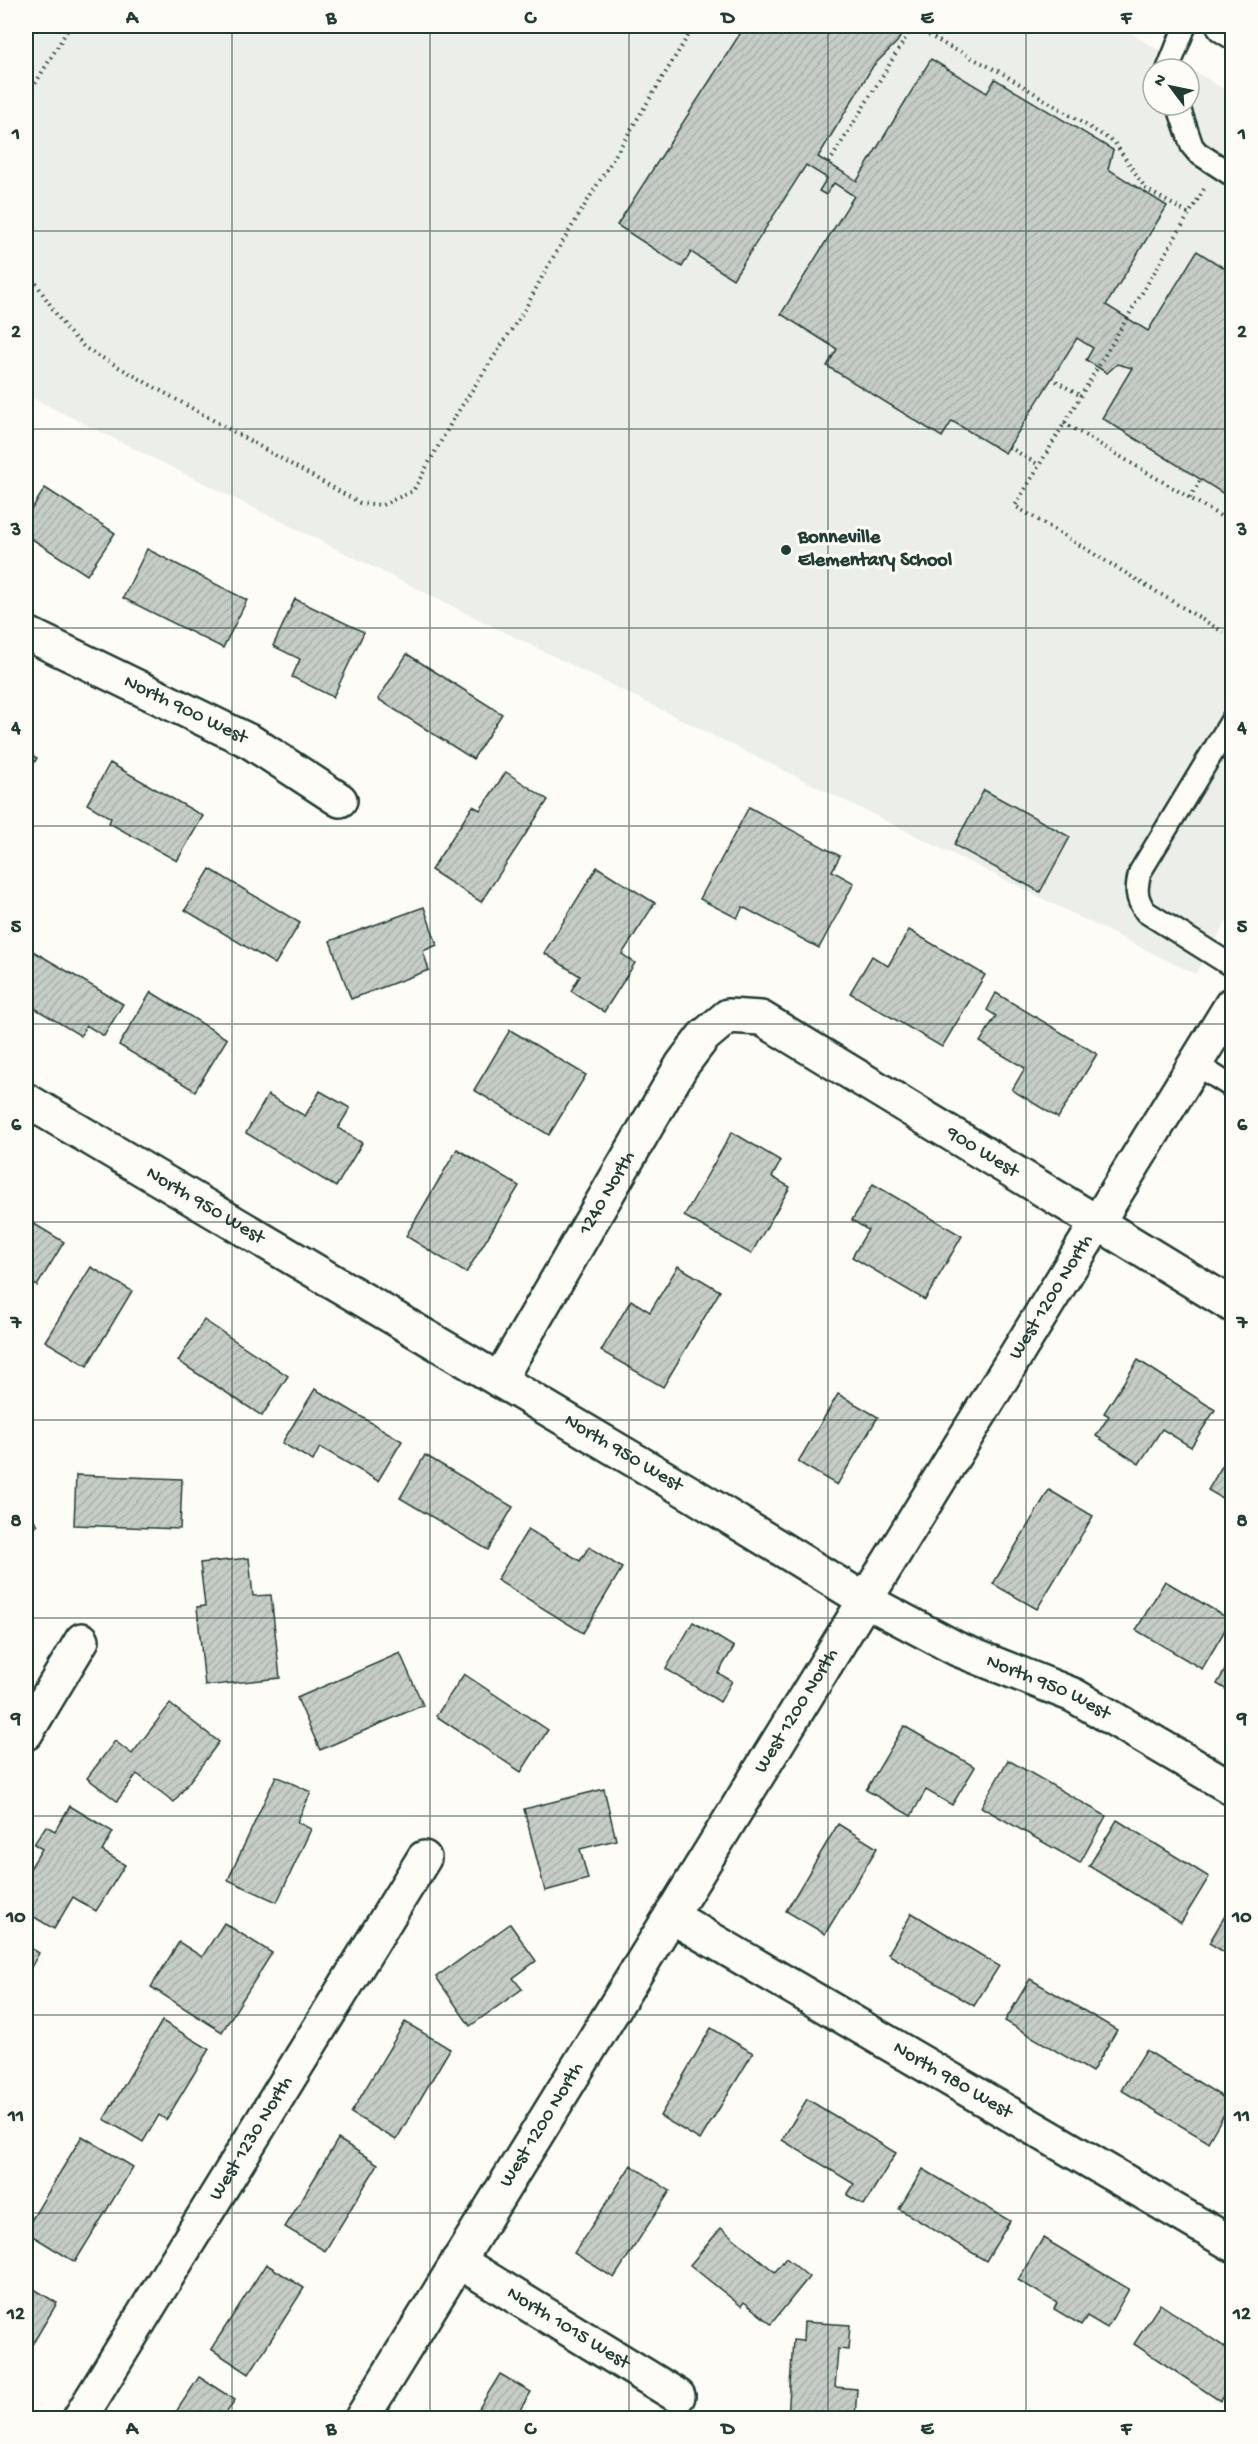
<svg xmlns="http://www.w3.org/2000/svg" width="1258" height="2444" viewBox="0 0 1258 2444" font-family="'Gochi Hand',sans-serif">
	<style>
		.built { fill: #eceee9; fill-rule: evenodd }
		.building { fill: url(#building-hatch); stroke: #1f3d34; stroke-width: 1.5 }
		.lines { fill: none; stroke-linecap: round; stroke-linejoin: round }
		.service-casing { stroke: #1f3d34; stroke-width: 26 }
		.minor-casing { stroke: #1f3d34; stroke-width: 38 }
		.tertiary-casing { stroke: #1f3d34; stroke-width: 38 }
		.path { stroke: #1f3d34; stroke-width: 4; stroke-dasharray: 1.5 4.5; stroke-linecap: butt }
		.service { stroke: #fdfcf7; stroke-width: 21 }
		.minor { stroke: #fdfcf7; stroke-width: 33 }
		.tertiary { stroke: #fdfcf7; stroke-width: 33 }
		.grid { fill: none; stroke: #1f3d34; stroke-width: 1.5; stroke-opacity: 0.55 }
		.poi-dot { fill: #1f3d34; stroke: #fdfcf7; stroke-width: 2 }
		.labels { text-anchor: middle; dominant-baseline: central; stroke-width: 6; stroke-linejoin: round; paint-order: stroke }
		.poi-label { font-size: 20px; font-weight: bold; fill: #1f3d34; stroke: #fdfcf7; text-anchor: start }
		.street-label { font-size: 20px; fill: #1f3d34; stroke: #fdfcf7 }
		.neatline { fill: none; stroke: #1f3d34; stroke-width: 2 }
		.grid-label { font-size: 20px; text-anchor: middle; font-weight: bold; fill: #1f3d34 }
	</style>
	<defs>
		<pattern id="building-hatch" width="6" height="6" patternUnits="userSpaceOnUse" patternTransform="scale(1.5)"><rect width="6" height="6" fill="#c6cdc7"/><path d="M-1 1l2-2M0 6l6-6M5 7l2-2" fill="none" stroke="#aab1ac"/></pattern>
	</defs>
	<rect width="100%" height="100%" fill="#fdfcf7"/>
	<filter id="ink" filterUnits="userSpaceOnUse"><feTurbulence type="fractalNoise" baseFrequency=".0167" numOctaves="2"/><feDisplacementMap in="SourceGraphic" scale="12" xChannelSelector="R" yChannelSelector="G"/><feConvolveMatrix kernelMatrix="1 2 1 2 8 2 1 2 1" color-interpolation-filters="sRGB"/></filter>
	<g filter="url(#ink)">
		<!-- built -->
		<path class="built" d="M26 26H1119L1232 94V913L1195 974 26 395ZM1153 69H1189V105H1153Z"/>
		<!-- building -->
		<g class="building">
			<path d="M745 26H907L897 42 873 66 818 157 857 181 931 59 987 93 995 79 1113 150 1108 169 1167 206 1106 305 1148 331 1197 251 1232 273V499L1102 418 1132 368 1117 364 1107 373 1086 360 1093 348 1077 338 1005 453 952 421 942 437 827 366 837 349 781 314 854 196 834 183 826 195 819 191 827 178 806 165 733 279 691 252 682 267 617 225Z"/>
			<path d="M45 488 115 533 87 575 26 535V518Z"/>
			<path d="M147 549 247 600 223 648 123 598Z"/>
			<path d="M295 599 364 632 333 697 292 677 300 659 273 646Z"/>
			<path d="M407 654 502 714 473 759 378 699Z"/>
			<path d="M26 752 37 758 26 777Z"/>
			<path d="M110 763 203 816 177 861 109 823 111 818 87 804Z"/>
			<path d="M506 772 548 800 481 902 431 870 473 806 480 810Z"/>
			<path d="M984 790 1070 837 1040 892 954 845Z"/>
			<path d="M749 807 840 856 832 871 854 883 819 948 743 907 737 918 700 899Z"/>
			<path d="M597 867 655 903 622 954 635 963 604 1012 571 991 580 976 544 953Z"/>
			<path d="M210 869 300 923 275 964 185 910Z"/>
			<path d="M424 907 437 945 423 951 429 970 351 999 330 941Z"/>
			<path d="M909 930 985 975 942 1047 850 993 872 956 888 966Z"/>
			<path d="M26 947 123 1004 104 1036 86 1025 81 1036 26 1003Z"/>
			<path d="M151 992 227 1039 195 1091 119 1045Z"/>
			<path d="M996 993 1097 1054 1058 1118 1012 1090 1025 1068 980 1042 996 1016 987 1010Z"/>
			<path d="M510 1030 586 1075 549 1135 474 1090Z"/>
			<path d="M320 1091 350 1108 338 1128 362 1143 336 1187 246 1133 268 1095 305 1116Z"/>
			<path d="M732 1132 781 1161 772 1177 790 1187 751 1254 684 1216Z"/>
			<path d="M457 1149 519 1186 466 1273 406 1236Z"/>
			<path d="M873 1184 962 1236 925 1300 852 1257 868 1230 852 1220Z"/>
			<path d="M1232 1202V1215L1226 1211Z"/>
			<path d="M26 1219 64 1242 37 1286 26 1279Z"/>
			<path d="M678 1266 720 1291 663 1387 601 1351 631 1300 650 1312Z"/>
			<path d="M91 1267 132 1291 87 1366 45 1341Z"/>
			<path d="M204 1320 288 1376 262 1416 178 1361Z"/>
			<path d="M1138 1360 1215 1410 1191 1447 1162 1429 1139 1464 1096 1436 1109 1416 1104 1413Z"/>
			<path d="M315 1389 402 1441 378 1481 320 1447 313 1461 282 1443Z"/>
			<path d="M838 1394 878 1417 837 1485 798 1462Z"/>
			<path d="M1232 1449V1504L1208 1490Z"/>
			<path d="M425 1455 513 1507 488 1550 400 1498Z"/>
			<path d="M76 1475 182 1479 180 1529 74 1525Z"/>
			<path d="M1049 1490 1093 1516 1037 1609 993 1584Z"/>
			<path d="M26 1510 38 1525 26 1535Z"/>
			<path d="M528 1529 580 1561 589 1547 622 1568 583 1633 497 1580Z"/>
			<path d="M249 1558 253 1596 271 1595 280 1678 205 1686 197 1607 205 1606 200 1563Z"/>
			<path d="M1165 1581 1231 1620 1202 1669 1136 1630Z"/>
			<path d="M693 1622 734 1647 718 1673 732 1681 720 1702 666 1669Z"/>
			<path d="M400 1653 423 1705 320 1750 297 1698Z"/>
			<path d="M1232 1658V1693L1217 1684Z"/>
			<path d="M464 1674 548 1730 521 1772 436 1716Z"/>
			<path d="M170 1704 219 1742 174 1802 137 1774 117 1801 87 1778 115 1741 132 1754Z"/>
			<path d="M904 1726 975 1767 952 1805 926 1790 911 1816 866 1790Z"/>
			<path d="M1008 1760 1106 1816 1080 1863 981 1807Z"/>
			<path d="M276 1776 311 1792 297 1822 311 1829 277 1902 228 1880Z"/>
			<path d="M604 1789 616 1840 580 1849 588 1879 545 1891 524 1809Z"/>
			<path d="M70 1806 113 1832 102 1851 125 1865 96 1911 73 1897 54 1929 26 1912V1875L42 1849 34 1844 46 1826 55 1831Z"/>
			<path d="M1117 1820 1209 1877 1181 1923 1089 1866Z"/>
			<path d="M838 1824 877 1848 825 1934 786 1911Z"/>
			<path d="M1232 1904V1957L1209 1943Z"/>
			<path d="M912 1913 999 1966 974 2006 888 1954Z"/>
			<path d="M224 1923 272 1953 222 2032 151 1987 179 1942 202 1957Z"/>
			<path d="M510 1924 536 1961 513 1978 522 1989 470 2026 436 1977Z"/>
			<path d="M26 1945 39 1953 26 1976Z"/>
			<path d="M1030 1979 1117 2030 1092 2072 1005 2021Z"/>
			<path d="M162 2021 209 2049 166 2120 159 2115 143 2142 104 2119Z"/>
			<path d="M405 2022 450 2049 396 2140 351 2113Z"/>
			<path d="M711 2028 753 2053 700 2140 660 2116Z"/>
			<path d="M1146 2050 1231 2102 1208 2142 1121 2090Z"/>
			<path d="M807 2099 896 2153 864 2205 847 2195 854 2184 782 2140Z"/>
			<path d="M82 2136 133 2167 75 2262 26 2232V2229Z"/>
			<path d="M338 2139 378 2164 325 2251 285 2227Z"/>
			<path d="M631 2165 670 2191 614 2278 574 2253Z"/>
			<path d="M923 2169 1010 2221 986 2261 899 2209Z"/>
			<path d="M721 2228 775 2272 786 2258 809 2277 771 2324 744 2302 741 2306 690 2265Z"/>
			<path d="M1043 2238 1129 2289 1107 2328 1087 2316 1081 2325 1054 2309 1057 2303 1018 2280Z"/>
			<path d="M266 2264 304 2288 249 2374 211 2349Z"/>
			<path d="M26 2284 57 2303 26 2355Z"/>
			<path d="M1160 2304 1232 2352V2382L1220 2401 1134 2344Z"/>
			<path d="M804 2322 850 2325 848 2350 838 2349 835 2387 857 2389 855 2418H788L793 2340 803 2341Z"/>
			<path d="M500 2374 531 2392 515 2418H473Z"/>
			<path d="M199 2377 235 2400 223 2418H172Z"/>
		</g>
		<g class="lines">
			<defs>
				<g id="service">
					<path d="M1168 69 1185 26"/>
					<path d="M1178 105 1192 146 1198 153 1232 175"/>
					<path d="M1232 720 1140 872C1136 888 1135 898 1146 912L1232 966"/>
					<path d="M1196 1064 1232 1087"/>
				</g>
				<g id="minor">
					<path id="s1" d="M26 633 251 742 340 800"/>
					<path id="s2" d="M26 1100 690 1493 865 1600 957 1649 1073 1695 1232 1788"/>
					<path id="s3" d="M499 1380 682 1065 703 1037 728 1016 761 1018 1098 1223"/>
					<path d="M26 1733 82 1640"/>
					<path id="s4" d="M671 1916 1232 2244"/>
					<path id="s5" d="M458 2261 678 2396"/>
					<path id="s6" d="M80 2418 424 1858"/>
				</g>
				<g id="tertiary">
					<path d="M1224 26 1232 31"/>
					<path d="M1098 1223 1232 1305"/>
					<path id="s7" d="M362 2418 1232 1004"/>
				</g>
			</defs>
			<!-- service casing -->
			<use href="#service" class="service-casing"/>
			<!-- minor casing -->
			<use href="#minor" class="minor-casing"/>
			<!-- tertiary casing -->
			<use href="#tertiary" class="tertiary-casing"/>
			<!-- path -->
			<g class="path">
				<path d="M913 26 944 44 1000 72 1115 143 1146 189 1189 214"/>
				<path d="M26 99 70 26"/>
				<path d="M829 163 913 26"/>
				<path d="M1204 189 1015 506 1223 632"/>
				<path d="M26 268 66 329 85 348 360 503 382 505 413 491 454 418 525 309 549 264 694 26"/>
				<path d="M1051 378 1081 396"/>
				<path d="M1064 423 1232 523"/>
				<path d="M1009 447 1039 465"/>
				<path d="M1190 498 1201 479"/>
			</g>
			<!-- service -->
			<use href="#service" class="service"/>
			<!-- minor -->
			<use href="#minor" class="minor"/>
			<!-- tertiary -->
			<use href="#tertiary" class="tertiary"/>
		</g>
	</g>
	<!-- grid -->
	<path class="grid" d="M232 26V2418M430 26V2418M629 26V2418M828 26V2418M1026 26V2418M26 231H1232M26 429H1232M26 628H1232M26 826H1232M26 1024H1232M26 1222H1232M26 1420H1232M26 1618H1232M26 1816H1232M26 2015H1232M26 2213H1232"/>
	<!-- markers -->
	<circle class="poi-dot" cx="786" cy="550" r="6"/>
	<g class="labels">
		<!-- poi labels -->
		<g class="poi-label">
			<text x="798" y="538">Bonneville<tspan x="798" dy="23">Elementary School</tspan></text>
		</g>
		<!-- street labels -->
		<g class="street-label">
			<text stroke="none"><textPath href="#s1" startOffset="177">North 900 West</textPath></text>
			<text stroke="none"><textPath href="#s3" startOffset="724">900 West</textPath></text>
			<text stroke="none"><textPath href="#s3" startOffset="216">1240 North</textPath></text>
			<text stroke="none"><textPath href="#s2" startOffset="208">North 950 West</textPath></text>
			<text stroke="none"><textPath href="#s7" startOffset="1316">West 1200 North</textPath></text>
			<text stroke="none"><textPath href="#s2" startOffset="694">North 950 West</textPath></text>
			<text stroke="none"><textPath href="#s2" startOffset="1180">North 950 West</textPath></text>
			<text stroke="none"><textPath href="#s7" startOffset="830">West 1200 North</textPath></text>
			<text stroke="none"><textPath href="#s4" startOffset="326">North 980 West</textPath></text>
			<text stroke="none"><textPath href="#s7" startOffset="344">West 1200 North</textPath></text>
			<text stroke="none"><textPath href="#s6" startOffset="328">West 1230 North</textPath></text>
			<text stroke="none"><textPath href="#s5" startOffset="129">North 1015 West</textPath></text>
		</g>
	</g>
	<!-- margin -->
	<rect width="1258" height="2444" fill="none" stroke="#fdfcf7" stroke-width="66"/>
	<!-- north arrow -->
	<g transform="translate(1171 87) rotate(302)"><circle r="28" fill="#fdfcf7" stroke="#a4b0a9" stroke-width="1.5"/>
	<path d="M0-4.5L10 22L0 15L-10 22Z" fill="#1f3d34"/>
	<text y="-9" font-size="16" font-weight="bold" text-anchor="middle" fill="#1f3d34">N</text>
	</g>
	<rect x="33" y="33" width="1192" height="2378" class="neatline"/>
	<g class="grid-label">
		<text x="132" y="23">A</text>
		<text x="331" y="23">B</text>
		<text x="530" y="23">C</text>
		<text x="728" y="23">D</text>
		<text x="927" y="23">E</text>
		<text x="1126" y="23">F</text>
		<text x="16" y="139">1</text>
		<text x="1242" y="139">1</text>
		<text x="16" y="337">2</text>
		<text x="1242" y="337">2</text>
		<text x="16" y="535">3</text>
		<text x="1242" y="535">3</text>
		<text x="16" y="733">4</text>
		<text x="1242" y="733">4</text>
		<text x="16" y="932">5</text>
		<text x="1242" y="932">5</text>
		<text x="16" y="1130">6</text>
		<text x="1242" y="1130">6</text>
		<text x="16" y="1328">7</text>
		<text x="1242" y="1328">7</text>
		<text x="16" y="1526">8</text>
		<text x="1242" y="1526">8</text>
		<text x="16" y="1724">9</text>
		<text x="1242" y="1724">9</text>
		<text x="16" y="1922">10</text>
		<text x="1242" y="1922">10</text>
		<text x="16" y="2121">11</text>
		<text x="1242" y="2121">11</text>
		<text x="16" y="2319">12</text>
		<text x="1242" y="2319">12</text>
		<text x="132" y="2434">A</text>
		<text x="331" y="2434">B</text>
		<text x="530" y="2434">C</text>
		<text x="728" y="2434">D</text>
		<text x="927" y="2434">E</text>
		<text x="1126" y="2434">F</text>
	</g>
</svg>
